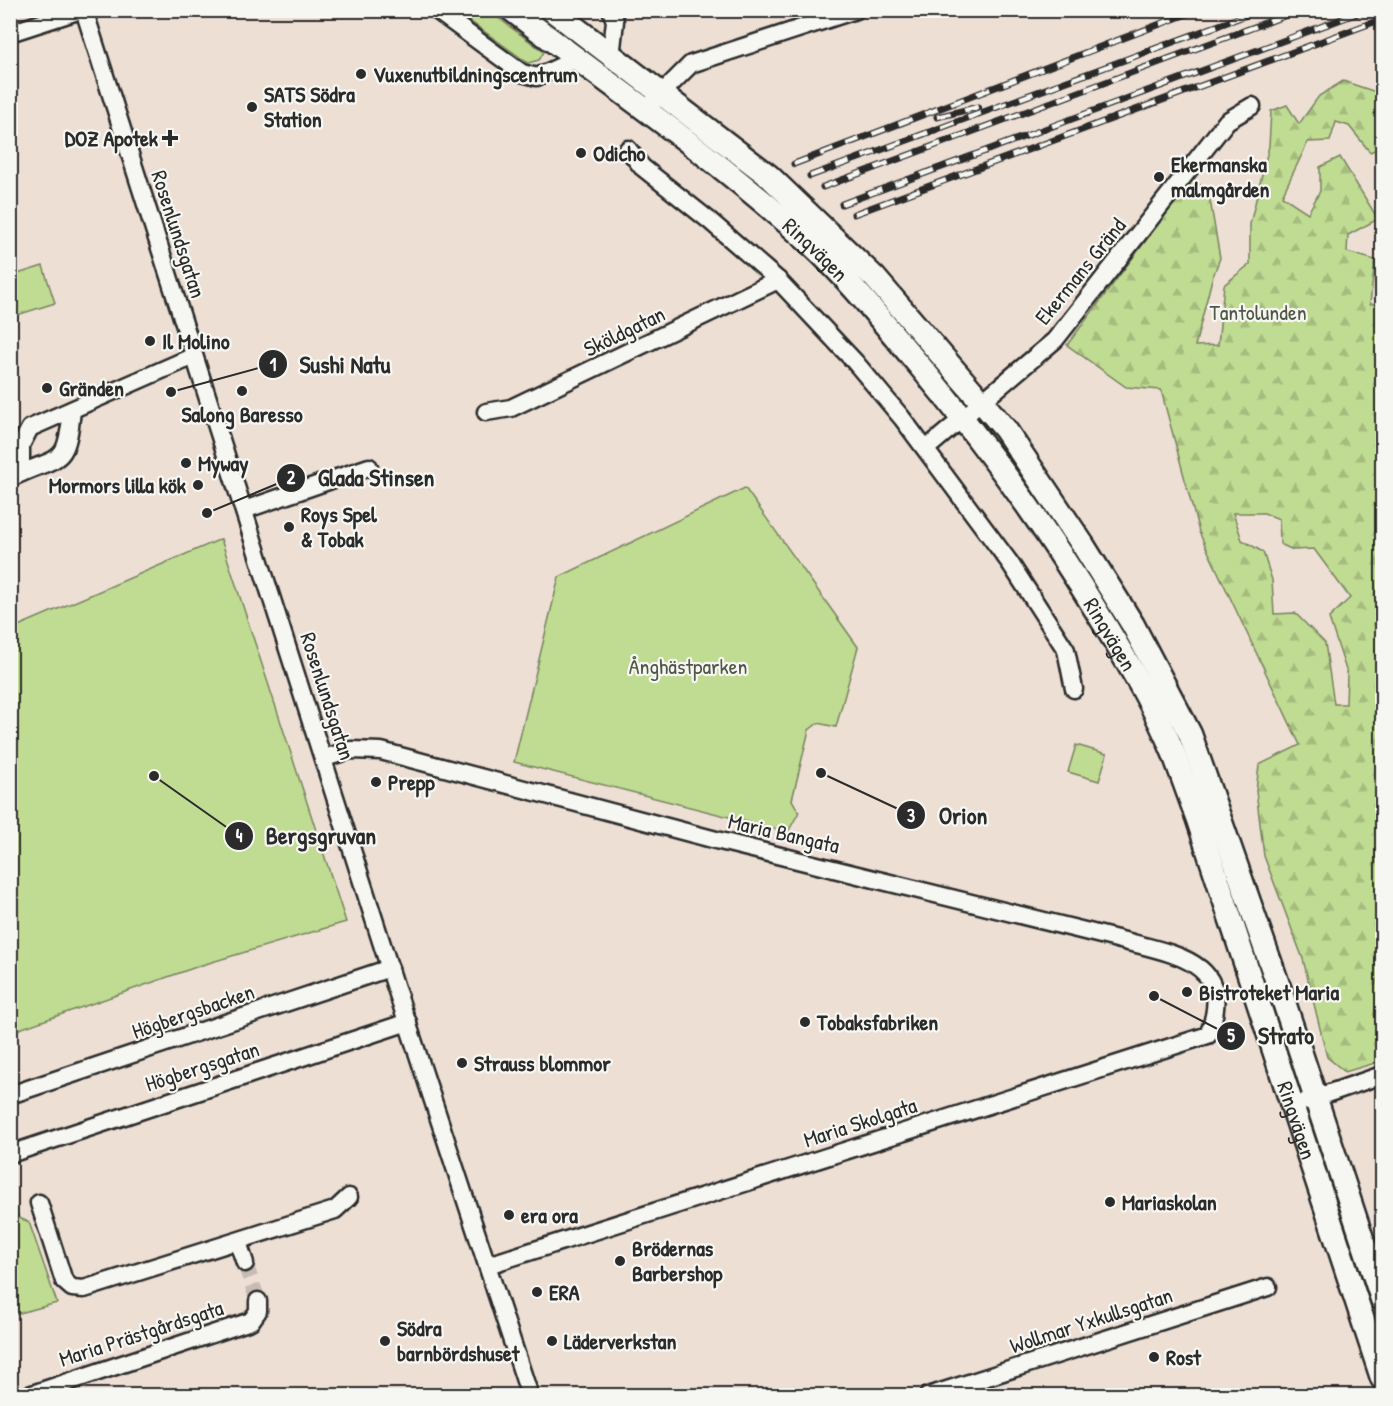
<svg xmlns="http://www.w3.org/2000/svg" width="1393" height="1406" viewBox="0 0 1393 1406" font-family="'Patrick Hand',sans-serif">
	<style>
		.green { fill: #c0db92; stroke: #76835e; stroke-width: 1.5 }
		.forest { fill: url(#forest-firs); stroke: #76835e; stroke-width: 1.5; fill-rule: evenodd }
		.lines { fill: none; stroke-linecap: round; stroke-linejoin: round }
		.street-tunnel { stroke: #c7bbb3; stroke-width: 16; stroke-dasharray: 16 8; stroke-linecap: butt }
		.street-casing { stroke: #2b2b2b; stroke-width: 21 }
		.secondary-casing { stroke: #2b2b2b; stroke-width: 27 }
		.street { stroke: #f6f6f2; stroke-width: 16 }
		.secondary { stroke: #f6f6f2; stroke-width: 22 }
		.rail-casing { stroke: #2b2b2b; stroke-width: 7 }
		.rail { stroke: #f6f6f2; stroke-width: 4.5; stroke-dasharray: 14; stroke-linecap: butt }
		.poi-dot { fill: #2b2b2b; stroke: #f6f6f2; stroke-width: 2 }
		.labels { text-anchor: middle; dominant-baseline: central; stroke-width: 4.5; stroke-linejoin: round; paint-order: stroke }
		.poi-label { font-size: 22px; font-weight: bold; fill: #2b2b2b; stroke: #f6f6f2; text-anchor: start }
		.street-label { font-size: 22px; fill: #2b2b2b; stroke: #f6f6f2 }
		.park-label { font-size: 22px; fill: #505745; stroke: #f6f6f2 }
		.leader { fill: none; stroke: #2b2b2b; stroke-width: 2 }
		.callout-dot { fill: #2b2b2b; stroke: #f6f6f2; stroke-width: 2 }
		.mark-label { font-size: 18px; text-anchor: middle; font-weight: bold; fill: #fff }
		.callout-label { font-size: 24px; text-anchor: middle; font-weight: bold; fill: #2b2b2b; stroke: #f6f6f2; stroke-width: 4.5; stroke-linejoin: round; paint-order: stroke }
	</style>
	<defs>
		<pattern id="forest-firs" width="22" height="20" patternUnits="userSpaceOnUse" patternTransform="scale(1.5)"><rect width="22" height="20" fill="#c0db92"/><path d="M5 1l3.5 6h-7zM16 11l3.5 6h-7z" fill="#a5bc7e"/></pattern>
	</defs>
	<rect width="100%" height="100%" fill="#eedfd5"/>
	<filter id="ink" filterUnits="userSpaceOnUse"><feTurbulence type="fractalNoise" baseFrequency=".0167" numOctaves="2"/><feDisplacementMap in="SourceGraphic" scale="12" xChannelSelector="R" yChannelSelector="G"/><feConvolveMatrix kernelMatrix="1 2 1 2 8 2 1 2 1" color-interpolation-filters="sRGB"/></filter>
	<g filter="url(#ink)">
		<!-- green -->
		<g class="green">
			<path d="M456 11H489L544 52 539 60 528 63Z"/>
			<path d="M43 266 55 303 11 317V276Z"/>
			<path d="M745 488 858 647 836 727 818 723 809 730 792 800 799 812 788 832 514 762 559 577Z"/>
			<path d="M221 539 346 922 202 965 11 1032V629Z"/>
			<path d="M1076 745 1107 754 1099 781 1068 772Z"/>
			<path d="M10 1197 19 1218 29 1222 57 1303 16 1314 10 1298Z"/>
		</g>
		<!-- forest -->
		<path class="forest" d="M1343 81 1382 94V147L1370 152 1349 126 1336 122 1330 141 1308 142 1282 196 1308 213 1320 191V167L1340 157 1378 219 1348 235 1347 252 1375 260 1370 304H1382V1061L1345 1072 1327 1057 1303 959 1264 856 1256 791 1259 765 1300 745 1199 532 1161 390 1126 387 1067 345 1193 178 1209 194 1220 258 1212 279 1195 346 1218 345 1224 285 1250 264V224L1269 146 1271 111 1287 105 1299 124 1319 96ZM1233 513H1264L1279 519 1280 544 1293 550 1314 549 1350 598 1329 618 1347 673 1346 704H1334L1325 643 1295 613 1274 614 1272 580 1263 552 1242 540Z"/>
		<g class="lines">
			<!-- street-tunnel -->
			<path class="street-tunnel" d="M245 1263 258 1301"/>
			<defs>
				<g id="street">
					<path d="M84 10 395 985 530 1396"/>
					<path d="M436 10 522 73 537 77 576 59"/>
					<path d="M10 33 81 10"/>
					<path d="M611 57 615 21 611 10"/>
					<path d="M654 101 691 64 856 10"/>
					<path d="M628 149 642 167 710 221 778 280 855 362 902 418 1010 563 1066 650 1074 689"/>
					<path d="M486 412 511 408 778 280"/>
					<path d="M926 449 1055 340 1227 121 1252 106"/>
					<path d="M21 473V445L30 428 194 356"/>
					<path d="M13 477C60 454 66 469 72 410"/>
					<path d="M244 510 369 467"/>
					<path d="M324 758 351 750 381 751 716 840 1117 939C1172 954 1238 960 1208 1035L488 1265"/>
					<path d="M10 1095 390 968"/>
					<path d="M1306 1101 1382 1075"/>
					<path d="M10 1154 408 1022"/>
					<path d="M39 1203 64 1281 72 1288 84 1289 335 1210 349 1197"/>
					<path d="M238 1242 245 1263"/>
					<path d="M26 1396 251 1321 258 1311V1301"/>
					<path d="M928 1396 1268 1287"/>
				</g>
				<g id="secondary">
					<path id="s1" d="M512 10C612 87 718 158 811 244 851 281 884 324 919 365 987 446 1047 529 1102 620 1128 663 1155 707 1174 754 1182 776 1190 798 1198 820L1382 1378"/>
					<path d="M552 10 769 176 875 278 1005 429 1083 545 1133 625 1190 734 1280 990 1382 1299"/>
				</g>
			</defs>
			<!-- street casing -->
			<use href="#street" class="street-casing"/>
			<!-- secondary casing -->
			<use href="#secondary" class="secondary-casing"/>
			<!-- street -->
			<use href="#street" class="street"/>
			<!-- secondary -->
			<use href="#secondary" class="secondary"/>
			<defs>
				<g id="rail">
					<path d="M937 117 978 107"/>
					<path d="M794 164 1197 10"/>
					<path d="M810 176 1260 10"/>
					<path d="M823 187 1300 10"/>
					<path d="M842 204 1366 10"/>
					<path d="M854 214 1382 19"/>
				</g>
			</defs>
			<!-- rail casing -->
			<use href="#rail" class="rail-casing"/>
			<!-- rail -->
			<use href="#rail" class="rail"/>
		</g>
	</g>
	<!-- markers -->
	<g class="poi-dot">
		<circle cx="361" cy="74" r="6"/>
		<circle cx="252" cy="107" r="6"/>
		<path d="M167 129h6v6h6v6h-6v6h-6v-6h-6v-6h6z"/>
		<circle cx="581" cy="153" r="6"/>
		<circle cx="1159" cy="177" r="6"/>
		<circle cx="150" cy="341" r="6"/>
		<circle cx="47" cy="388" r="6"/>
		<circle cx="242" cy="391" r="6"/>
		<circle cx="186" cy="463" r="6"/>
		<circle cx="198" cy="485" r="6"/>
		<circle cx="289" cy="527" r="6"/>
		<circle cx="376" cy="782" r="6"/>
		<circle cx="1187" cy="992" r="6"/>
		<circle cx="805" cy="1022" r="6"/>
		<circle cx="462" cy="1063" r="6"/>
		<circle cx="1110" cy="1202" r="6"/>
		<circle cx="509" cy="1215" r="6"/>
		<circle cx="620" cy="1261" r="6"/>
		<circle cx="537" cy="1292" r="6"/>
		<circle cx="385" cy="1341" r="6"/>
		<circle cx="552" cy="1341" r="6"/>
		<circle cx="1154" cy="1357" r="6"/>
	</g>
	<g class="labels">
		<!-- poi labels -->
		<g class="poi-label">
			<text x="373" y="74">Vuxenutbildningscentrum</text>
			<text x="264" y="94">SATS Södra<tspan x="264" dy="25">Station</tspan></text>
			<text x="158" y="138" text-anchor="end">DOZ Apotek</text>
			<text x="593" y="153">Odicho</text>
			<text x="1171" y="164">Ekermanska<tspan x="1171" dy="25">malmgården</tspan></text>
			<text x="162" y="341">Il Molino</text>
			<text x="59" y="388">Gränden</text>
			<text x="242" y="414" text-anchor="middle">Salong Baresso</text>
			<text x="198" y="463">Myway</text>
			<text x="186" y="485" text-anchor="end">Mormors lilla kök</text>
			<text x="301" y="514">Roys Spel<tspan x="301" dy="25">&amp; Tobak</tspan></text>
			<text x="388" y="782">Prepp</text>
			<text x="1199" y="992">Bistroteket Maria</text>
			<text x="817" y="1022">Tobaksfabriken</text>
			<text x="474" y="1063">Strauss blommor</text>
			<text x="1122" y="1202">Mariaskolan</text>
			<text x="521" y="1215">era ora</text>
			<text x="632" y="1248">Brödernas<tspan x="632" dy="25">Barbershop</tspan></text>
			<text x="549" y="1292">ERA</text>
			<text x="397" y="1328">Södra<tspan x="397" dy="25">barnbördshuset</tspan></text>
			<text x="564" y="1341">Läderverkstan</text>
			<text x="1166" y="1357">Rost</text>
		</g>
		<!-- street labels -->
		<g class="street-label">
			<text transform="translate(179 234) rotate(72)">Rosenlundsgatan</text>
			<text stroke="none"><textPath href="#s1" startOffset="387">Ringvägen</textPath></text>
			<text transform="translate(1080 271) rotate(-51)">Ekermans Gränd</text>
			<text transform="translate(624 331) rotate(-26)">Sköldgatan</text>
			<text stroke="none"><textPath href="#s1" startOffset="873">Ringvägen</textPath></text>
			<text transform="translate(328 696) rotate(72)">Rosenlundsgatan</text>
			<text transform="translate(784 833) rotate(13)">Maria Bangata</text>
			<text transform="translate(193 1011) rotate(-19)">Högbergsbacken</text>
			<text transform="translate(202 1066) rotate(-18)">Högbergsgatan</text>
			<text stroke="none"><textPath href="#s1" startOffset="1395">Ringvägen</textPath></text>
			<text transform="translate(860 1122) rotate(-18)">Maria Skolgata</text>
			<text transform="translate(1091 1320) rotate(-18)">Wollmar Yxkullsgatan</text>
			<text transform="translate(141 1333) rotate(-18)">Maria Prästgårdsgata</text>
		</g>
		<!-- park labels -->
		<g class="park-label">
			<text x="1258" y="312">Tantolunden</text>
			<text x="688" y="666">Ånghästparken</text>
		</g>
	</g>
	<!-- callouts -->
	<path class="leader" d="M171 392L273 364M207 513L291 478M821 773L911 815M154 776L239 836M1154 996L1231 1036"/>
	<g class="callout-dot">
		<circle cx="171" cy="392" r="6"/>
		<circle cx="207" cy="513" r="6"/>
		<circle cx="821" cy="773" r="6"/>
		<circle cx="154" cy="776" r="6"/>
		<circle cx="1154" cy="996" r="6"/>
		<circle cx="273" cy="364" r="15"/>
		<circle cx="291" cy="478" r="15"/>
		<circle cx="911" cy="815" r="15"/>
		<circle cx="239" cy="836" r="15"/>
		<circle cx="1231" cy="1036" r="15"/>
	</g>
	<g class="mark-label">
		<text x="273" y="371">1</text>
		<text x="291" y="484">2</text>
		<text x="911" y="822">3</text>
		<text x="239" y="842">4</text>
		<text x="1231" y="1042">5</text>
	</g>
	<g class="callout-label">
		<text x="345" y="373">Sushi Natu</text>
		<text x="376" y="486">Glada Stinsen</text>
		<text x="963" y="824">Orion</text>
		<text x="321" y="844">Bergsgruvan</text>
		<text x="1286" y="1044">Strato</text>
	</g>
	<!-- margin -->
	<rect width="1393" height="1406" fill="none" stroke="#f6f6f2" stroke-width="36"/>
	<rect x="18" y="18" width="1357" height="1370" fill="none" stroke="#2b2b2b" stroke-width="2" filter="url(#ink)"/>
</svg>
